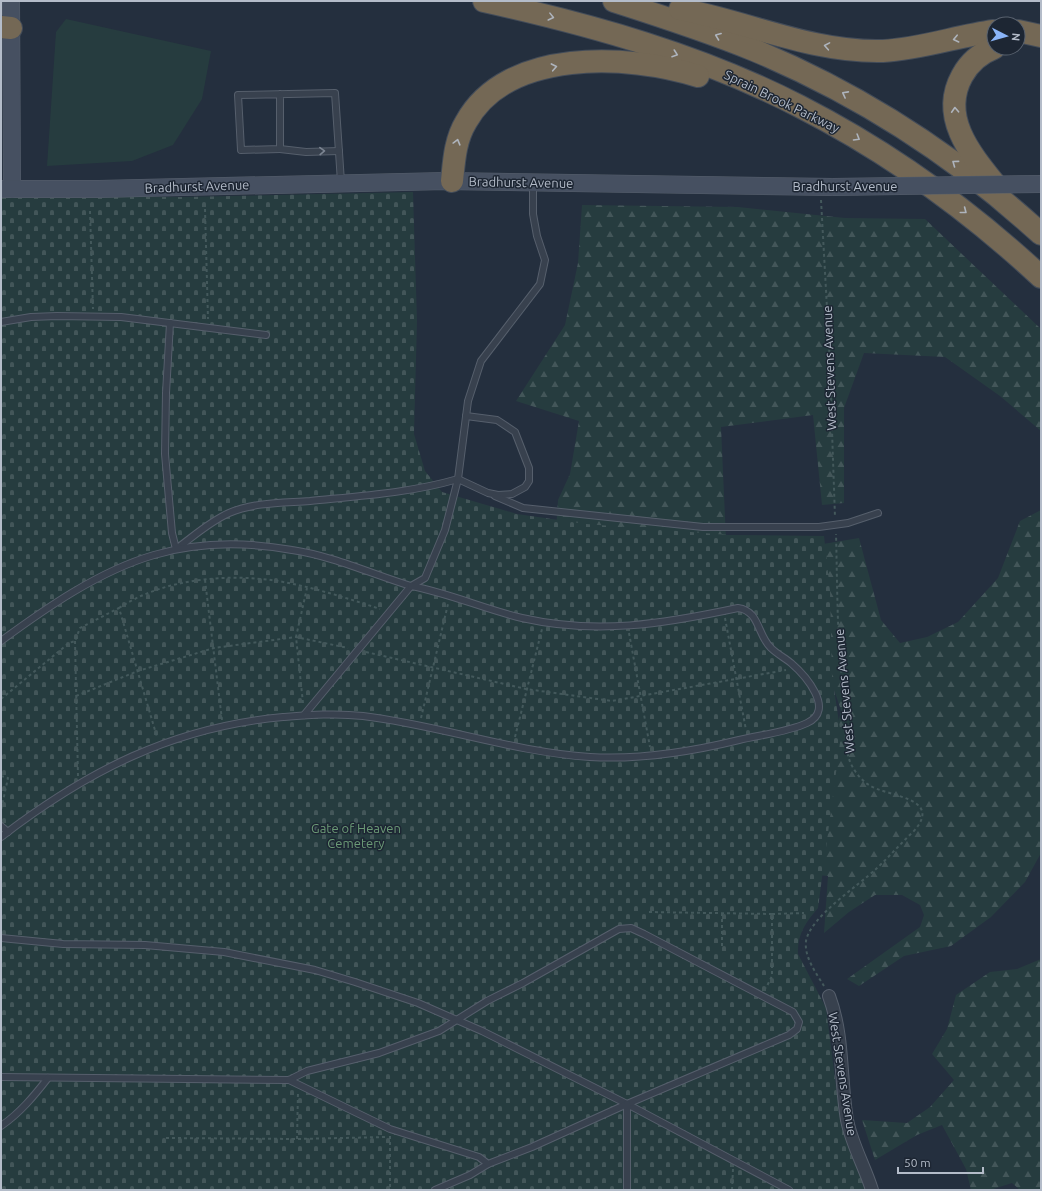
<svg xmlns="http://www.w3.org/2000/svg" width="1042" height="1191" viewBox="0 0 1042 1191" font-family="Ubuntu,sans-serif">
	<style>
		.forest { fill: url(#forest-firs) }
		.cemetery { fill: url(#cemetery-stones) }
		.pitch { fill: #263c3f }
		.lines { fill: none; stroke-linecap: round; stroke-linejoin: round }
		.lane-casing { stroke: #565f6c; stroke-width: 8 }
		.street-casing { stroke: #565f6c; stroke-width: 14 }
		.secondary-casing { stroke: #565f6c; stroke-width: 18 }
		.highway-casing { stroke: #434c59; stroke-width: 24 }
		.path { stroke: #44595c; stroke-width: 2; stroke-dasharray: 3 3; stroke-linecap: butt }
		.lane { stroke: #38414e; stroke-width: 6 }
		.street { stroke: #38414e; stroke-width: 12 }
		.secondary { stroke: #465061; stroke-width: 17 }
		.highway { stroke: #746855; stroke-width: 22 }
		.secondary-bridge-casing { stroke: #565f6c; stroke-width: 18; stroke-linecap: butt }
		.secondary-bridge { stroke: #465061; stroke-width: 17 }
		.oneway { stroke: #aeb4bd }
		.oneway2 { stroke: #7c8592 }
		.labels { text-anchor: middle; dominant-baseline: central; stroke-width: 3; stroke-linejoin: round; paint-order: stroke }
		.street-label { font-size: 13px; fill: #b4bcc9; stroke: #1d2633 }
		.park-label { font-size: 13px; fill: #6b9a76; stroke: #1d2633 }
	</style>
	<defs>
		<pattern id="forest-firs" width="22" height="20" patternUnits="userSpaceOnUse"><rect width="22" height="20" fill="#263c3f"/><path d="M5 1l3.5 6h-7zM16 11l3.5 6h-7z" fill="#435659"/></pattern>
		<pattern id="cemetery-stones" width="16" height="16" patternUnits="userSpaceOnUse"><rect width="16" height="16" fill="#263c3f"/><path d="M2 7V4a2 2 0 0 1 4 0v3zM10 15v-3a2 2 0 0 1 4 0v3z" fill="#435659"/></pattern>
	</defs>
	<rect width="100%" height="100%" fill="#242f3e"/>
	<!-- forest -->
	<g class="forest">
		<path d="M582 205 738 207 845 218 925 219 1041 329V431L1000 396 945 357 864 353 844 408V503L822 505 813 415 721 427 726 540 556 531 558 500 570 474 579 421 516 401 565 325 578 263Z"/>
		<path d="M1041 510V853L1025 882 991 917 951 946 904 956 859 986 847 979 920 927 924 915 920 905 902 895H875L849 912 824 933 828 876 796 873 1 859 833 747 841 710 825 664 799 548 859 538 881 620 900 643 927 637 958 622 998 578 1020 521Z"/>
		<path d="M1041 959V1190H1020L1012 1183 990 1190H971L966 1169 942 1125 917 1135 875 1160 862 1120 907 1123 930 1107 954 1080 932 1054 947 1029 956 995 990 972 1017 969Z"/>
	</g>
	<!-- cemetery -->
	<path class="cemetery" d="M413 192 417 321 414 434 425 471 442 492 517 514 586 524 729 535 824 536 830 591 832 676 841 735 818 908C806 922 797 934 798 954L826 1008 839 1110 866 1190H1V197H184Z"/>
	<!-- pitch -->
	<path class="pitch" d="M66 19 211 51 202 99 173 145 132 161 47 166 56 32Z"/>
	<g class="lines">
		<defs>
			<g id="lane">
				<path d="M280 94V149L241 150 238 95 335 93 341 182"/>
				<path d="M280 149 306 152 339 151"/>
				<path d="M1 322 31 317 57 316 121 317 266 335"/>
				<path d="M170 323 166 393 165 454 172 533 176 549C194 536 209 522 229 513 255 502 283 503 310 501 360 496 410 493 458 479L488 493 498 495 512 494 525 487 529 481V468L515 432 497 420 466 416"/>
				<path d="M495 496 523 508 703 527H819L848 523 878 513"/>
				<path d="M411 586 425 578 445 530 458 479 468 401 481 361 540 284 545 260 537 236 533 214V184"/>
				<path d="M1 641C46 608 99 571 154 555 198 542 247 542 292 550 333 556 372 574 411 586L304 715"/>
				<path d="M1 826 8 832"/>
				<path d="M1 837C87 771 173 727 283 717 310 715 336 713 363 716 439 725 513 752 590 757 640 760 690 752 739 740 760 735 788 732 807 723 836 710 805 675 791 663 785 658 777 654 771 648 757 635 760 611 738 608 663 624 597 635 522 618 484 609 449 593 411 586"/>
				<path d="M1 938 63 944 145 945 224 952 315 970 355 982 418 1003 482 1031 627 1104 789 1190"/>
				<path d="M1 1077 289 1080 307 1071 379 1053 439 1031 487 1001 523 983 619 929 631 928 644 934 793 1012 799 1022 797 1029 789 1035 627 1104 532 1147 488 1164 470 1175 435 1190"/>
				<path d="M289 1080 390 1129 479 1157 488 1164"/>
				<path d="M1 1126C20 1113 34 1096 48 1078"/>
				<path d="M627 1190V1104"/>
			</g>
			<path id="street" d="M829 996C844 1036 840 1079 847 1120 852 1145 865 1167 872 1190"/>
			<g id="secondary">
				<path d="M11 1 12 189"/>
				<path d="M1 189H99L445 181 833 187"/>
			</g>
			<g id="highway">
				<path d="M484 1C592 25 700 55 799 106 887 151 968 209 1041 277"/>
				<path d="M614 1C661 16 708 31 754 50 859 94 957 157 1041 234"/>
				<path d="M680 9C748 22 813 53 883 51 921 49 957 36 994 31"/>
				<path d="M1 27 11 28"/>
				<path d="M1018 31 1041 36"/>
				<path d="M452 181C454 161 455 140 466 122 507 48 628 54 698 76"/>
				<path d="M994 183C969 152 940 116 962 76 969 63 981 53 994 48"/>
			</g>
		</defs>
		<!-- lane casing -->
		<use href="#lane" class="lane-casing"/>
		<!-- street casing -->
		<use href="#street" class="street-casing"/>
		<!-- secondary casing -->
		<use href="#secondary" class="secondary-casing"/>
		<!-- highway casing -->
		<use href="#highway" class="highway-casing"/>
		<!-- path -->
		<g class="path">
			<path d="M821 200 829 344 835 517"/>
			<path d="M205 209 208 319"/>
			<path d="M90 211 93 309"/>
			<path d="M205 580 222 720"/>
			<path d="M119 608C163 579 226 573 278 581 312 587 347 598 380 609"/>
			<path d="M725 618 746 730"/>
			<path d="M629 633 650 747"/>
			<path d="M75 641 78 776"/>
			<path d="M366 652 526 689 612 701 786 670"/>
			<path d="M76 696 138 671 214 648 296 637 348 648"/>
			<path d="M1 699 69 643 75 641 80 628 119 608 157 737"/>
			<path d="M303 703 296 637 307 588"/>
			<path d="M421 718 448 604"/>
			<path d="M515 737 542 629"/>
			<path d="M1 776 8 778 1 810"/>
			<path d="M649 912 772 914V976L766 988"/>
			<path d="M722 913V947"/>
			<path d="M772 914 804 913"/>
			<path d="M824 986C816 973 804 957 806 941 810 917 858 886 876 869 889 857 900 844 913 832 945 797 887 797 869 785 861 780 855 772 851 764 843 746 847 726 845 707 843 686 840 665 839 643 837 607 837 570 836 534"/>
			<path d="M390 1136V1190"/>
			<path d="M166 1138 297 1139 386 1137"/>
			<path d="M297 1139 298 1092"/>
			<path d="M732 1190 733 1169"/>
		</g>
		<!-- lane -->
		<use href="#lane" class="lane"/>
		<!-- street -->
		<use href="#street" class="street"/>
		<!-- secondary -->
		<use href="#secondary" class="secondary"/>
		<!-- highway -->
		<use href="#highway" class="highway"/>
		<defs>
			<path id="secondary-bridge" d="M833 187 1041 184"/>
		</defs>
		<!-- secondary-bridge casing -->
		<use href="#secondary-bridge" class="secondary-bridge-casing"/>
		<!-- secondary-bridge -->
		<use href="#secondary-bridge" class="secondary-bridge"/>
	</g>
	<!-- one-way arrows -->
	<defs><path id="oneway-chevron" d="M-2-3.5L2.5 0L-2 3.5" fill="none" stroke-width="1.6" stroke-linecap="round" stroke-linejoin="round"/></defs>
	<g class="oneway">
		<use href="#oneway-chevron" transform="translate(551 17) rotate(14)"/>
		<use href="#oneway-chevron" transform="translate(718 36) rotate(-159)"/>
		<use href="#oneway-chevron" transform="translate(956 39) rotate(167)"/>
		<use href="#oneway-chevron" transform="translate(827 46) rotate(-170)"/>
		<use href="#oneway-chevron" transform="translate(675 54) rotate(19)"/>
		<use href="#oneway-chevron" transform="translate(554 67) rotate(-11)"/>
		<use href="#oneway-chevron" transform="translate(845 94) rotate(-152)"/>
		<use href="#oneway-chevron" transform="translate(955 110) rotate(-93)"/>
		<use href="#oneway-chevron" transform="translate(857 138) rotate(31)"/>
		<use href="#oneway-chevron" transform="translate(457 142) rotate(-75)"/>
		<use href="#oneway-chevron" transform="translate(955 163) rotate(-144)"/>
		<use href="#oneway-chevron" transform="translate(964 211) rotate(38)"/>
	</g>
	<use class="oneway2" href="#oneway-chevron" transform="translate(322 151) rotate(-2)"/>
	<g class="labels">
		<!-- street labels -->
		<g class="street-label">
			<text transform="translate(782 101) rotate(26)">Sprain Brook Parkway</text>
			<text transform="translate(521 182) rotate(1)">Bradhurst Avenue</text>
			<text transform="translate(197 186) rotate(-2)">Bradhurst Avenue</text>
			<text x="845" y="186">Bradhurst Avenue</text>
			<text transform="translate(829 368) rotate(-92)">West Stevens Avenue</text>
			<text transform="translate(844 691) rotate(-95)">West Stevens Avenue</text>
			<text transform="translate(843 1074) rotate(81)">West Stevens Avenue</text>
		</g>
		<!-- park labels -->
		<g class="park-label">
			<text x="356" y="828">Gate of Heaven<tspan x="356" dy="15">Cemetery</tspan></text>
		</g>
	</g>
	<!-- border -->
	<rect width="1042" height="1191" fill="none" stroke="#b4bcc9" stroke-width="4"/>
	<!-- north arrow -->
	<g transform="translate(1006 36) rotate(96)"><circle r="19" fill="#1d2633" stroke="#59626f"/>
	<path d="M0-3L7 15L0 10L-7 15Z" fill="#8ab4f8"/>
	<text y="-6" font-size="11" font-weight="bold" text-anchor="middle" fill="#b4bcc9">N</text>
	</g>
	<!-- scale -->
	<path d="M898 1167v6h85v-6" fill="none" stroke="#b4bcc9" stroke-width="2"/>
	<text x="904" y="1167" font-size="12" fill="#b4bcc9" stroke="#1d2633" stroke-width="3" paint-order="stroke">50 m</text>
</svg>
